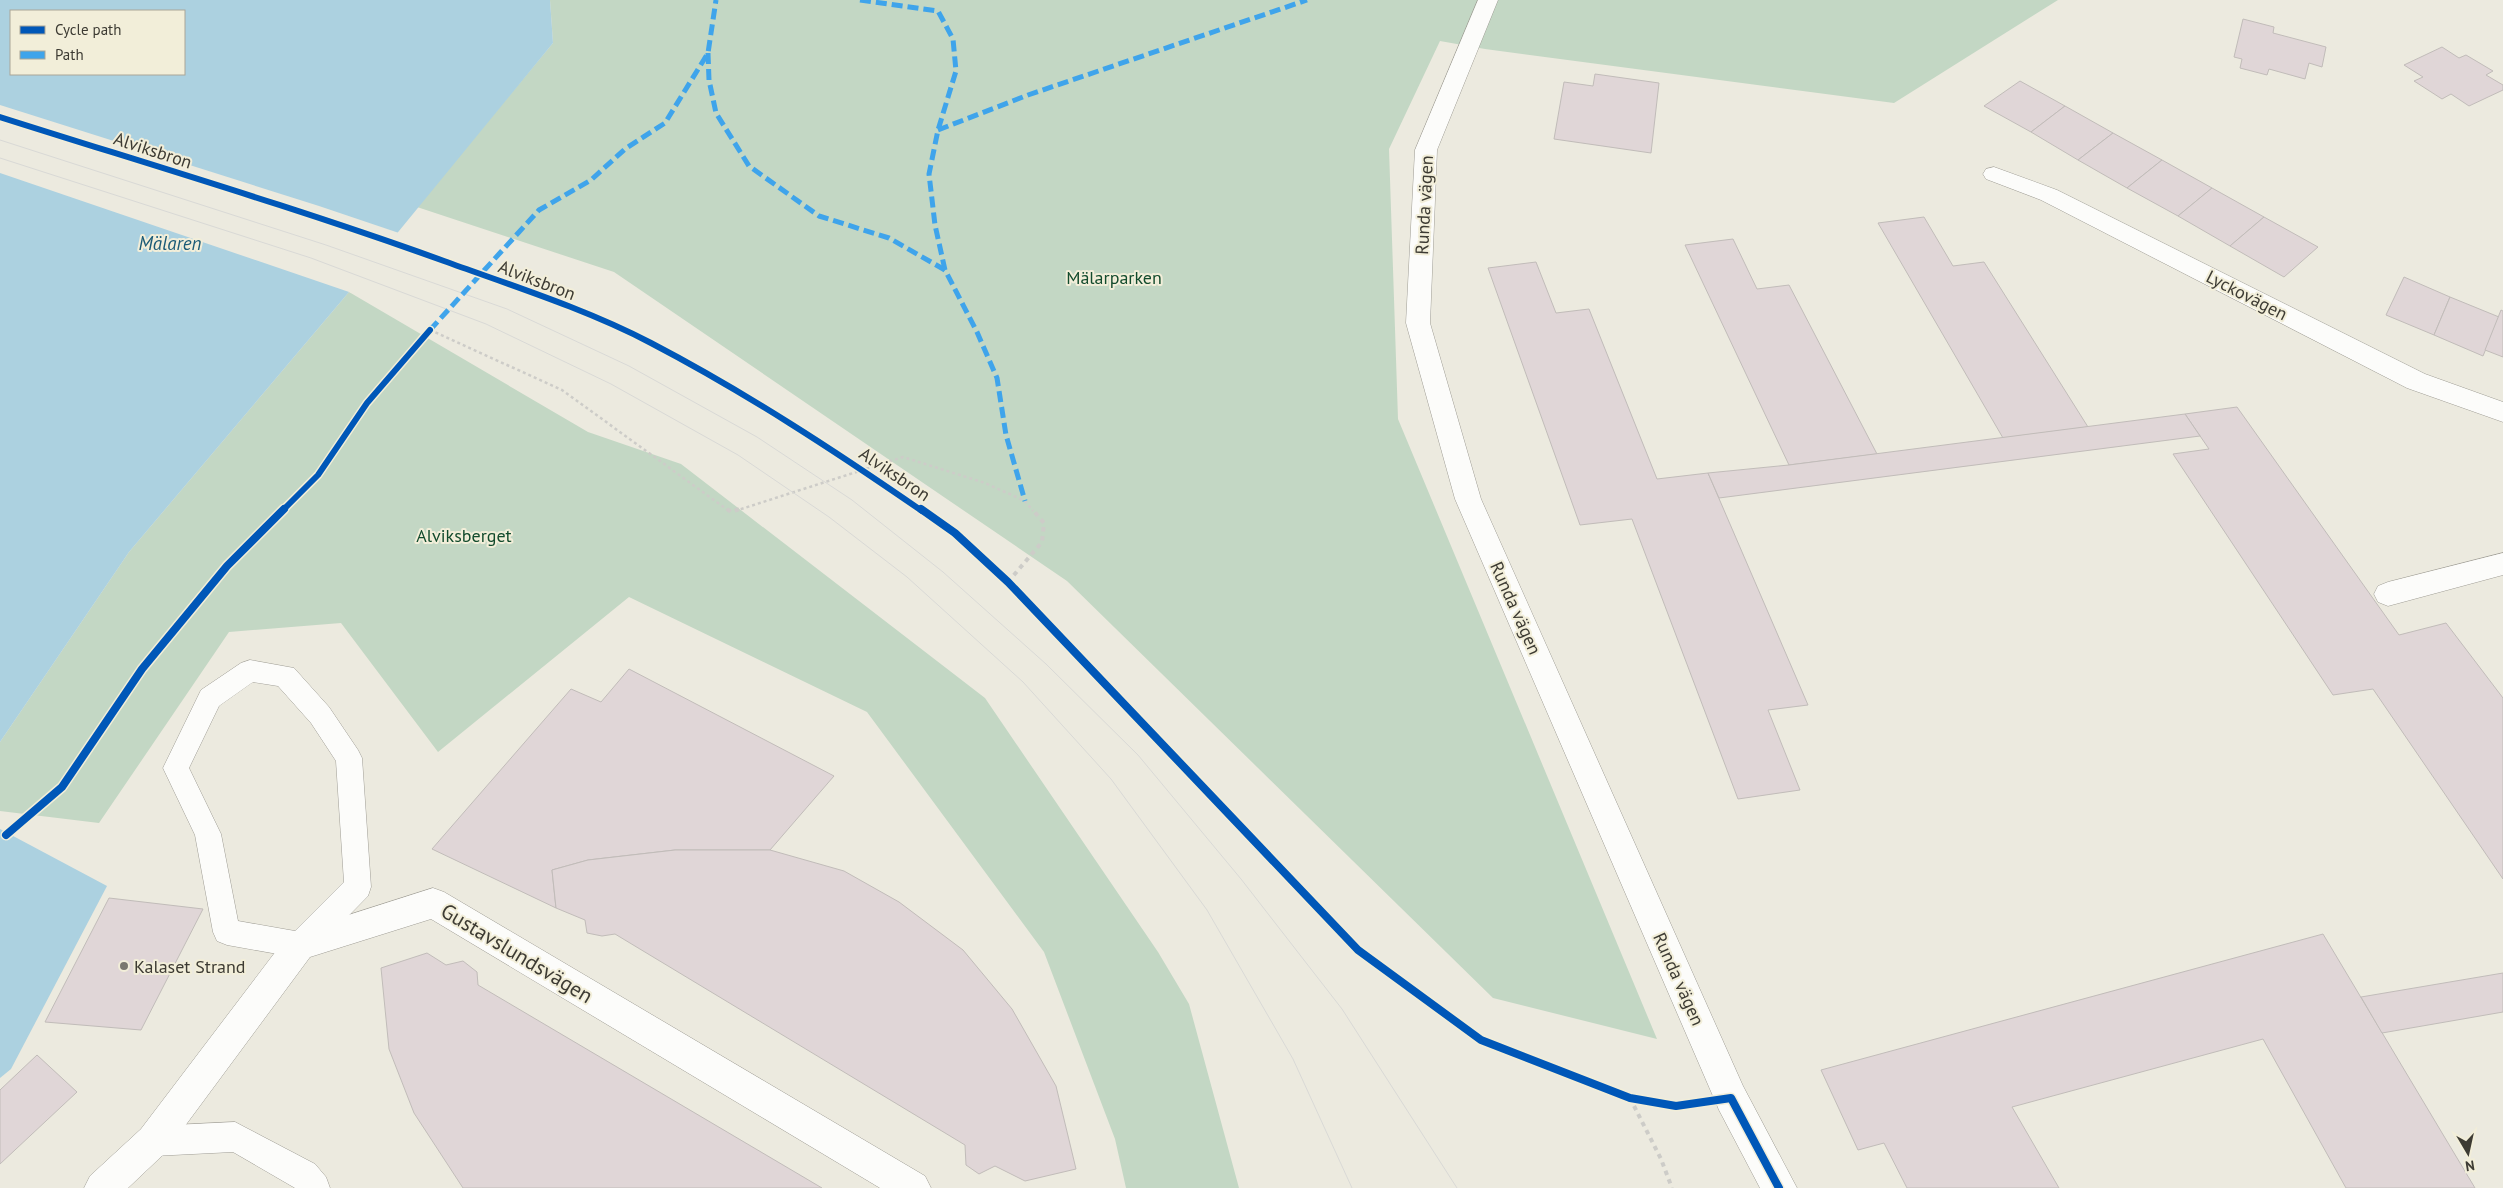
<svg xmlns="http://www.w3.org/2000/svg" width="2503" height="1188" viewBox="0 0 2503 1188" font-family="'PT Sans',sans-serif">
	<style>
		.green { fill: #c3d7c4 }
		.water { fill: #acd1e0; fill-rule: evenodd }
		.pier { fill: #eceadf }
		.building { fill: #e0d6d7; stroke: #c1bcb9 }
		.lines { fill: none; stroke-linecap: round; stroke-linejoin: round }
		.lane-casing { stroke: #9f9d95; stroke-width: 1 }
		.street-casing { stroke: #9f9d95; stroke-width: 1 }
		.path-far1 { stroke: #cdccc8; stroke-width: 2.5; stroke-dasharray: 3 3; stroke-linecap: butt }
		.path { stroke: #cdccc8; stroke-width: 4; stroke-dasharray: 4.5 4.5; stroke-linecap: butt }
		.lane { fill: #fcfcfa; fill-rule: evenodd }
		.street { fill: #fcfcfa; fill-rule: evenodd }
		.tram { stroke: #d9d9d6; stroke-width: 1 }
		.quiet { stroke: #3fa4eb; stroke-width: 5; stroke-dasharray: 11 5; stroke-linecap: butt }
		.cycleway-far1-casing { stroke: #f2eed9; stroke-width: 9 }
		.cycleway-casing { stroke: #f2eed9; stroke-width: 11 }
		.cycleway-far1 { stroke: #0057b8; stroke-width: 6 }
		.cycleway { stroke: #0057b8; stroke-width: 8 }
		.poi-dot { fill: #7a786f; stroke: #f2eed9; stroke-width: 2 }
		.labels { text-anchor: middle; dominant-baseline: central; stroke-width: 4; stroke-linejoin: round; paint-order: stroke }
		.street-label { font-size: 18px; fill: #3d3b33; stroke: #f2eed9 }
		.park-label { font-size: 18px; fill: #124b2d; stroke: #f2eed9 }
		.poi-label { font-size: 18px; fill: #3d3b33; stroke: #f2eed9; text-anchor: start }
		.water-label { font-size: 19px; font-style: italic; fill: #1b5b77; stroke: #f2eed9 }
		.near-street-label { font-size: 21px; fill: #3d3b33; stroke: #f2eed9 }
	</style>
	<rect width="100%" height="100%" fill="#eceadf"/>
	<!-- green -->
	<g class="green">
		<path d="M550 0H2058L1894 103 1485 49 1440 41 1389 149 1398 419 1657 1039 1493 998 1067 581 614 272 417 207 553 43Z"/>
		<path d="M349 292 588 432 681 464 985 698 1158 952 1189 1004 1239 1188H1126L1115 1139 1044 952 867 712 629 597 438 752 341 623 229 632 99 823 0 811V742L129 552Z"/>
	</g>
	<!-- water -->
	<g class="water">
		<path d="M0 0H550L553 43 349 292 129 552 0 742ZM11 11H184V74H11Z"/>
		<path d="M0 829 107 886 11 1069 0 1078Z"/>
	</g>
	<!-- pier -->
	<path class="pier" d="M0 105 319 206 399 233 352 293 0 173Z"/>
	<!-- building -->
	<g class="building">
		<path d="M2243 19 2274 27 2273 33 2326 47 2322 67 2309 63 2305 79 2269 69 2267 75 2240 68 2242 59 2234 57Z"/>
		<path d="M2442 47 2459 58 2466 55 2493 71 2486 75 2503 85V90L2469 106 2451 94 2442 99 2414 81 2423 77 2404 65Z"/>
		<path d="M1595 74 1659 83 1651 153 1554 139 1564 82 1593 86Z"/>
		<path d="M2020 81 2065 106 2031 132 1984 106Z"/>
		<path d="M2065 106 2113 133 2078 160 2031 132Z"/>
		<path d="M2113 133 2162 160 2127 188 2078 160Z"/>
		<path d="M2162 160 2212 188 2178 216 2127 188Z"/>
		<path d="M2212 188 2264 217 2230 246 2178 216Z"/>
		<path d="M1924 217 1953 266 1984 262 2088 427 2003 438 1878 223Z"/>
		<path d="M2264 217 2318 247 2284 277 2230 246Z"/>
		<path d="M1733 239 1757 289 1789 285 1877 454 1789 465 1685 245Z"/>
		<path d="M1536 262 1556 313 1589 309 1657 479 1708 473 1808 705 1768 710 1800 790 1738 799 1632 519 1580 525 1488 268Z"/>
		<path d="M2404 277 2450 297 2434 335 2386 315Z"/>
		<path d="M2450 297 2499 317 2483 356 2434 335Z"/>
		<path d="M2501 310 2503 311V357L2485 350Z"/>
		<path d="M2237 407 2399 635 2446 623 2503 698V879L2373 689 2333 695 2173 454 2209 449 2185 414Z"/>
		<path d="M2185 414 2200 436 1719 498 1708 473 1789 465Z"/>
		<path d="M629 669 834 776 770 850H675L588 860 552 870 556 908 432 849 571 689 601 702Z"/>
		<path d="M675 850H770L844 871 899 902 963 950 1012 1009 1056 1086 1076 1169 1025 1181 995 1166 979 1174 966 1165 965 1145 615 934 602 936 587 933 585 920 556 908 552 870 588 860Z"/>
		<path d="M109 898 203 909 141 1030 45 1022Z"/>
		<path d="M2323 934 2475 1188H2346L2263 1039 2012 1107 2059 1188H1907L1884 1143 1858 1150 1821 1070Z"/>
		<path d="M427 953 446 965 463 961 477 972 478 985 822 1188H463L414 1113 389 1049 381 968Z"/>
		<path d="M2503 973V1012L2382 1033 2361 997Z"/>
		<path d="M37 1055 77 1092 0 1164V1090Z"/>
	</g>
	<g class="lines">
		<defs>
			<g id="lane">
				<path d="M250 660 294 668 329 707 358 750 362 758 371 887 368 896 310 955 300 958 227 945 217 941 213 932 195 835 163 768 201 690 241 663ZM253 682 278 686 311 723 336 761 344 882 295 931 238 921 221 834 189 768 219 706Z"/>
				<path d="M235 1122 315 1164 326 1177 330 1188H295L233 1152 153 1156 142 1152 138 1141 142 1130 153 1126Z"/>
			</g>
			<g id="street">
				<path d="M1478 0H1498L1437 150 1430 323 1481 499 1743 1086 1797 1188H1760L1719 1110 1455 499 1406 323 1415 150Z"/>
				<path d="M1994 167 2057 190 2425 374 2503 402V422L2407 388 2041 200 1986 179 1983 174 1986 169Z"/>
				<path d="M2503 553V575L2388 606 2378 602 2374 594 2378 586 2388 582Z"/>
				<path d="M433 888 444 892 925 1176 931 1188H880L431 919 310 957 165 1153 128 1188H84L90 1176 141 1129 289 934Z"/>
			</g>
		</defs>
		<!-- lane casing -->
		<use href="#lane" class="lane-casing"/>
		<!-- street casing -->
		<use href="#street" class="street-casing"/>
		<!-- path-far1 -->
		<g class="path-far1">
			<path d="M430 330 562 390 729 511"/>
			<path d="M735 511 903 457 985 483 1025 501 1033 511"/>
		</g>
		<!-- path -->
		<g class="path">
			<path d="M727 509 731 512 739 509"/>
			<path d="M1008 582 1042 542 1044 523 1032 509"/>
			<path d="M1630 1098 1661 1159 1672 1188"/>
		</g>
		<!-- lane -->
		<use href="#lane" class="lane"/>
		<!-- street -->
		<use href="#street" class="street"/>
		<!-- tram -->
		<g class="tram">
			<path d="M0 140 326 245 507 309 629 366 757 437 852 500 943 572 1046 664 1138 755 1241 879 1342 1009 1457 1188"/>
			<path d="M0 158 311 258 486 324 611 384 738 455 829 517 907 577 1023 682 1111 779 1207 910 1293 1059 1352 1188"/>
		</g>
		<!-- quiet -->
		<g class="quiet">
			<path d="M860 0 938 11 953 39 956 71 938 130 929 174 935 225 945 270 977 332 997 378 1006 435 1025 501"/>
			<path d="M708 53 709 80 716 113 749 166 819 216 889 238 945 270"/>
			<path d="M938 130 1028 95 1307 0"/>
			<path d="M430 330 539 210 591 180 625 149 665 123 708 53 716 0"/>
		</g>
		<defs>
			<g id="cycleway-far1">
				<path d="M0 117C148 164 297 208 444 261 513 286 586 309 651 343 745 392 835 451 922 511"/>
				<path d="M282 511 318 475 367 403 430 330"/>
			</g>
			<g id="cycleway">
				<path d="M921 509 955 533 1008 582 1358 950 1481 1040 1630 1098 1676 1106 1731 1098 1779 1188"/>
				<path d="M6 835 62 787 142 669 227 566 284 509"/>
			</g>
		</defs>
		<!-- cycleway-far1 casing -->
		<use href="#cycleway-far1" class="cycleway-far1-casing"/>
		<!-- cycleway casing -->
		<use href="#cycleway" class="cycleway-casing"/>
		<!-- cycleway-far1 -->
		<use href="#cycleway-far1" class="cycleway-far1"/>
		<!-- cycleway -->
		<use href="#cycleway" class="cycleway"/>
	</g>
	<!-- markers -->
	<circle class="poi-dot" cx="124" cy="966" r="5"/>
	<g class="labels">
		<!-- street labels -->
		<g class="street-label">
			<text transform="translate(153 150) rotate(18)">Alviksbron</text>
			<text transform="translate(1424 205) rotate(-87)">Runda vägen</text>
			<text transform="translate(537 280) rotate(21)">Alviksbron</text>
			<text transform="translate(2247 295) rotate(27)">Lyckovägen</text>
			<text transform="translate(895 474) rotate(34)">Alviksbron</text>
			<text transform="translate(1516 608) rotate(66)">Runda vägen</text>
			<text transform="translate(1679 979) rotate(66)">Runda vägen</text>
		</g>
		<!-- park labels -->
		<g class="park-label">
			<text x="1114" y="277">Mälarparken</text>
			<text x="464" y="535">Alviksberget</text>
		</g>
		<!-- poi labels -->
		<g class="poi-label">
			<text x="134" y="966">Kalaset Strand</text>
		</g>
		<!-- water labels -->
		<g class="water-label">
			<text x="170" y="243">Mälaren</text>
		</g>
		<!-- near-street labels -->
		<g class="near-street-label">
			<text transform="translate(517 953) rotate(31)">Gustavslundsvägen</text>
		</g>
	</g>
	<!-- legend -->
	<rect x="10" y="10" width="175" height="65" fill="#f2eed9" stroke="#aaa697"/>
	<rect x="20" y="26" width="25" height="8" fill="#0057b8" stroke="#aaa697"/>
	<text x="55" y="35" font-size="15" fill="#3d3b33">Cycle path</text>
	<rect x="20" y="51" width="25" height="8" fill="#3fa4eb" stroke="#aaa697"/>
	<text x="55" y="60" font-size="15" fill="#3d3b33">Path</text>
	<!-- north arrow -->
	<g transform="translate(2468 1153) rotate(171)" stroke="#f2eed9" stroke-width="4" paint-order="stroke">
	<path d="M0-4L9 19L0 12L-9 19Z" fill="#3d3b33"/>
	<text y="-8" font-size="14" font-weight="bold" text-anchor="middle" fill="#3d3b33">N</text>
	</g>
</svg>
